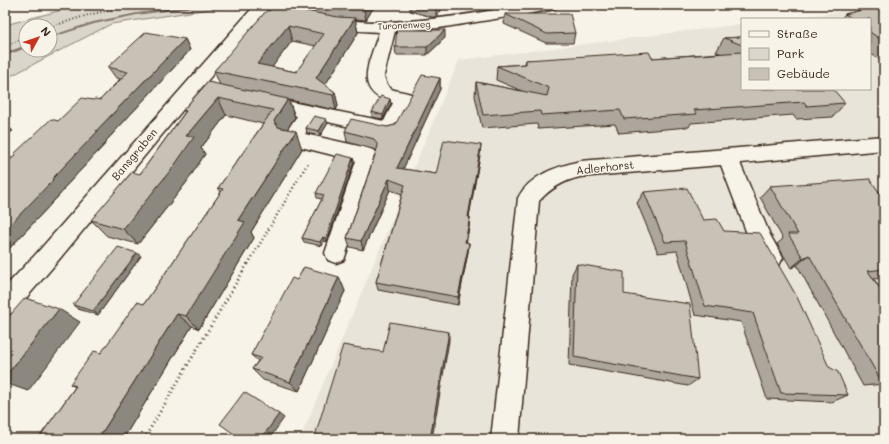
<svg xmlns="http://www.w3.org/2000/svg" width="889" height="444" viewBox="0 0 889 444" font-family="Mali,sans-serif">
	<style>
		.built { fill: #e9e4d9 }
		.green { fill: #dbd6cb; stroke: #8b8074; fill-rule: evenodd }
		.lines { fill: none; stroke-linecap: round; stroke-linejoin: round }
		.stream { fill: #84786c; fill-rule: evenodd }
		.minor-casing { stroke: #3b2a1e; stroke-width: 3 }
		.path-far2 { stroke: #3b2a1e; stroke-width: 2; stroke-dasharray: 1 2.5; stroke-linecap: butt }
		.path-far1 { stroke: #3b2a1e; stroke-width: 2.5; stroke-dasharray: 1 3; stroke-linecap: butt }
		.path { stroke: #3b2a1e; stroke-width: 3; stroke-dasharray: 1 3.5; stroke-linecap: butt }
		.minor { fill: #f7f3e8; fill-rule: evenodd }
		.wall { fill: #aca69d; stroke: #3b2a1e; fill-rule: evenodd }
		.shaded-wall { fill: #8c877f; stroke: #3b2a1e }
		.building { fill: #c8c1b6; stroke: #3b2a1e; fill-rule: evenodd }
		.labels { text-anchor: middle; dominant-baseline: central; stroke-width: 3; stroke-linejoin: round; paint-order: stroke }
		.far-street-label { font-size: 9px; fill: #3b2a1e; stroke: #f7f3e8 }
		.street-label { font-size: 11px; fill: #3b2a1e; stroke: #f7f3e8 }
	</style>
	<rect width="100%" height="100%" fill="#f7f3e8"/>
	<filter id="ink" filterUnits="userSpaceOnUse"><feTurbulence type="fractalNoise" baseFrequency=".025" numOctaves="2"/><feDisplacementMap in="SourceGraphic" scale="8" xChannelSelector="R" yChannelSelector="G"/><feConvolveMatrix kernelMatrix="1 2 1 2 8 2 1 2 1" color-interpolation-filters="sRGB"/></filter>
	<g filter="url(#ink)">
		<!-- built -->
		<path class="built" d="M884 6V439H300L459 60 742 24V89H870V19H783Z"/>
		<!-- green -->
		<path class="green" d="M81 5H236L111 24 5 79V25ZM26 26H50V50H26Z"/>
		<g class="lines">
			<!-- stream -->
			<g class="stream">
				<path d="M194 5H205L203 6 137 15 94 24 50 38V36L93 22 137 13Z"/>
				<path d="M26 45V48L5 56V53Z"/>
			</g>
			<defs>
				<g id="minor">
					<path d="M255 5H271L170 125 52 268 14 312 5 315V287L36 254Z"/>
					<path d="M523 5H558L555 8 550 10 439 28 395 31 384 75C387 94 397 89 411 94L414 98 396 134 389 136 315 119 305 134 368 148 375 151 378 156 344 260 336 263 328 260 325 253 356 161 285 143 282 138 297 116 256 106 253 102 256 98 262 96 384 121 393 103C351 92 370 62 379 32 360 31 340 30 321 25L319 22 321 19C332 16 344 20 355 21 365 22 376 22 386 22 432 21 477 13 523 5Z"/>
					<path d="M884 136V150L740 163 770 235 783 258 779 265 771 268 763 265 749 239 721 165 580 177C563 181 551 188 539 201L519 439H491L518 198C530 175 556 167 580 161Z"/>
				</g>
			</defs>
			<!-- minor casing -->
			<use href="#minor" class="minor-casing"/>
			<!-- path-far2 -->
			<g class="path-far2">
				<path d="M50 27 88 15 132 5"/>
				<path d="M5 46 26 37"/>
			</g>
			<!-- path-far1 -->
			<path class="path-far1" d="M248 264 309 161"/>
			<!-- path -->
			<path class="path" d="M144 439 248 263"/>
			<!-- minor -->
			<use href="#minor" class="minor"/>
		</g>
		<!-- wall -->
		<g class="wall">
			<path d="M286 5H375L366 20 355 19 358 33 325 85 335 92 338 106 336 110 289 100 295 117 287 129 302 149 251 232 254 238 199 329 192 326 123 439H38L75 387 70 384 101 353 144 304 221 192 218 188 263 124 226 115 201 148 205 154 186 183 138 244 107 236 91 220 140 174 185 112 183 110 220 85 214 71 269 11 287 7ZM292 41 316 46 296 72 272 67Z"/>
			<path d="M410 5H445L436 17H432L410 11Z"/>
			<path d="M884 5V63L870 53V19H841L845 14Z"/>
			<path d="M505 14 575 33 573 43H546L504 24Z"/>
			<path d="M742 37V89L845 103 833 117 796 119 793 115 691 123 689 127 619 133 615 124 538 129 537 124 482 128 475 96 476 82 522 91 496 80 497 66 525 64 526 60 652 58 720 53 716 52 724 38Z"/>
			<path d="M445 38 427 55H396L395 47Z"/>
			<path d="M185 39 190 50 106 141 107 142 63 189 64 190 8 250 5 249V164L15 155 14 154 58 121 100 100 120 79 116 78 108 67Z"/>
			<path d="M440 78V89L403 169 436 174 480 155 469 217H470L469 227 466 242 469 243 468 252 458 305 378 290 376 282 402 194 390 190 363 250 350 247 347 238 376 151V150L347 142 345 131 387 127 395 125Z"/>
			<path d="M391 104 383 119 372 117V112Z"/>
			<path d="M328 123 320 136 307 133 306 128Z"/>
			<path d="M353 158 354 162 327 242 324 241 322 246 304 242 302 238 322 199 317 198 316 193Z"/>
			<path d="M770 186 879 192H884V278L874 279 884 295V384L863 386 797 265 791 268 777 244 783 239 760 197Z"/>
			<path d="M644 192 703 220 724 231 829 367 848 395 832 402 767 399 741 322 695 315 677 251 658 253 637 203Z"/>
			<path d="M141 256 98 315 78 309 73 305Z"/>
			<path d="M577 264 624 294 698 379 688 386 569 365 572 274Z"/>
			<path d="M339 277 345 291 299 391 263 380 252 369 258 361 251 355 297 280Z"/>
		</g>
		<!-- shaded-wall -->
		<g class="shaded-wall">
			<path d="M363 5H375L366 20Z"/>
			<path d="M438 5H445L436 17V8Z"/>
			<path d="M355 18 358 33 320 93 316 78Z"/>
			<path d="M288 26 292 41 263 79 257 64Z"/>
			<path d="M445 30V38L427 55V47Z"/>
			<path d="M185 39 190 50 106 141 107 142 63 189 64 190 8 250 5 248V230L96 131Z"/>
			<path d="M440 78V89L399 178 397 168Z"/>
			<path d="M335 92 338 106 336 110 333 95Z"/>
			<path d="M218 98 226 115 201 148 205 154 186 183 138 244 123 229 186 136Z"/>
			<path d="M288 99 295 117 281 139 274 121Z"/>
			<path d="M390 99 391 104 383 119V115Z"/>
			<path d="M326 119 328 123 320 136 319 131Z"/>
			<path d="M5 123 13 131 5 136Z"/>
			<path d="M296 131 302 149 251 232 254 238 199 329 186 316 238 220Z"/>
			<path d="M481 145 480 155 467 226 468 217Z"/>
			<path d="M353 158 354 162 327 242 326 238Z"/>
			<path d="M389 179 390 190 363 250 361 241Z"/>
			<path d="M470 217 469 227 465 251V242Z"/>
			<path d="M323 237 324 241 322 246 320 242Z"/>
			<path d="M469 243 468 252 458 305V297Z"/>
			<path d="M137 253 141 256 98 315 93 311Z"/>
			<path d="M809 255 797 265 791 268 803 258Z"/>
			<path d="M339 277 345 291 299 391 290 382Z"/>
			<path d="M59 309 80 322 28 391 5 383V377Z"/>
			<path d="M177 314 192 326 123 439H98Z"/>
			<path d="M449 332V341L432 439H430Z"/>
			<path d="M279 414 284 418 269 439H261Z"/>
		</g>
		<!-- building -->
		<g class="building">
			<path d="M274 5 338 17 355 18 316 78 335 92 333 95 214 71 267 10 269 11ZM288 26 324 34 296 72 257 64Z"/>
			<path d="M420 5H438L436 8H432Z"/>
			<path d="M882 5H884V42L870 32V19H853L845 14Z"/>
			<path d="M505 14H570L575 33 547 34Z"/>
			<path d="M397 30H445L427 47H395Z"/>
			<path d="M146 32 185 39 96 131H98L52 179 53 180 5 230V164L16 155 14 154 51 119 58 121 82 98 93 100 95 99 100 100 128 72 108 67Z"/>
			<path d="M742 37V45L724 38Z"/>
			<path d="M649 52 652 58 742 52V89H833L845 103 807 106 804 102 694 110 697 114 624 119 620 110 541 115 540 111 483 115 476 82 547 96 549 88 497 66 526 64V60Z"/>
			<path d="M422 75 440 78 397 168 436 174 444 140 481 145 468 217H470L465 242 469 243 458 297 376 282 405 185 389 179 361 241 347 238 378 146 374 139 345 131 351 119 387 127 395 125Z"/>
			<path d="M208 82 288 99 274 121 278 127 296 131 238 220 245 222 186 316 177 314 98 439H38L76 386 70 384 94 351 101 353 137 302 144 304 223 189 218 188 273 110 218 98 186 136 194 137 174 166 123 229 91 220 132 172 140 174 186 111 183 110Z"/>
			<path d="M381 96 390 99 383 115 372 112Z"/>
			<path d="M314 116 326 119 319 131 306 128Z"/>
			<path d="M337 154 353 158 326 238 323 237 320 242 302 238 324 195 316 193Z"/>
			<path d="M870 179 879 192H884V269L868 271 884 295V379H880L809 255 803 258 788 234H798L770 186Z"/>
			<path d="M687 188 703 220 717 219 724 231 760 233 797 297 829 367 838 372 848 395 781 393 753 313 705 306 685 241 665 242 644 192Z"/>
			<path d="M118 247 137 253 93 311 73 305Z"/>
			<path d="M577 264 624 272V294L690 304 698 379 574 357Z"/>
			<path d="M304 267 339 277 290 382 252 369 261 358 251 355 292 278 297 280Z"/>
			<path d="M25 298 59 309 5 377V321Z"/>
			<path d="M390 322 449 332 430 439H314L343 345 383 352Z"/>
			<path d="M244 392 279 414 261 439H230L234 434 220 424Z"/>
		</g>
	</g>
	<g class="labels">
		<!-- far-street labels -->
		<g class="far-street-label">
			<text transform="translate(404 25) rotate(-3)">Turonenweg</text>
		</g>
		<!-- street labels -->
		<g class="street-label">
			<text transform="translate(134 154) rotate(-50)">Bansgraben</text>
			<text transform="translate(605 167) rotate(-6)">Adlerhorst</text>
		</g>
	</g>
	<!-- margin -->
	<rect width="889" height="444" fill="none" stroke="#f7f3e8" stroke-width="20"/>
	<rect x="10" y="10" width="869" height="424" fill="none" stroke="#3b2a1e" stroke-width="1.5" filter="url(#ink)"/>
	<!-- legend -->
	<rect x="741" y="18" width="130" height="72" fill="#f7f3e8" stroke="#aca397"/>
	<rect x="749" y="31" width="20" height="6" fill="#f7f3e8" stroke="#aca397"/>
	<text x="777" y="38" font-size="12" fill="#3b2a1e">Straße</text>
	<rect x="749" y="48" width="20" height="12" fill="#dbd6cb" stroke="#aca397"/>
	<text x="777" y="58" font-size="12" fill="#3b2a1e">Park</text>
	<rect x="749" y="68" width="20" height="12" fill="#c8c1b6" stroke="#aca397"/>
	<text x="777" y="78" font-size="12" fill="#3b2a1e">Gebäude</text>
	<!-- north arrow -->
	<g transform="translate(38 38) rotate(50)"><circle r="19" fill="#f7f3e8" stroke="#aca397"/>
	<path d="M0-3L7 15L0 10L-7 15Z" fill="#c8321e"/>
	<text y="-6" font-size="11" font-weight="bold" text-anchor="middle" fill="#3b2a1e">N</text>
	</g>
</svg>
